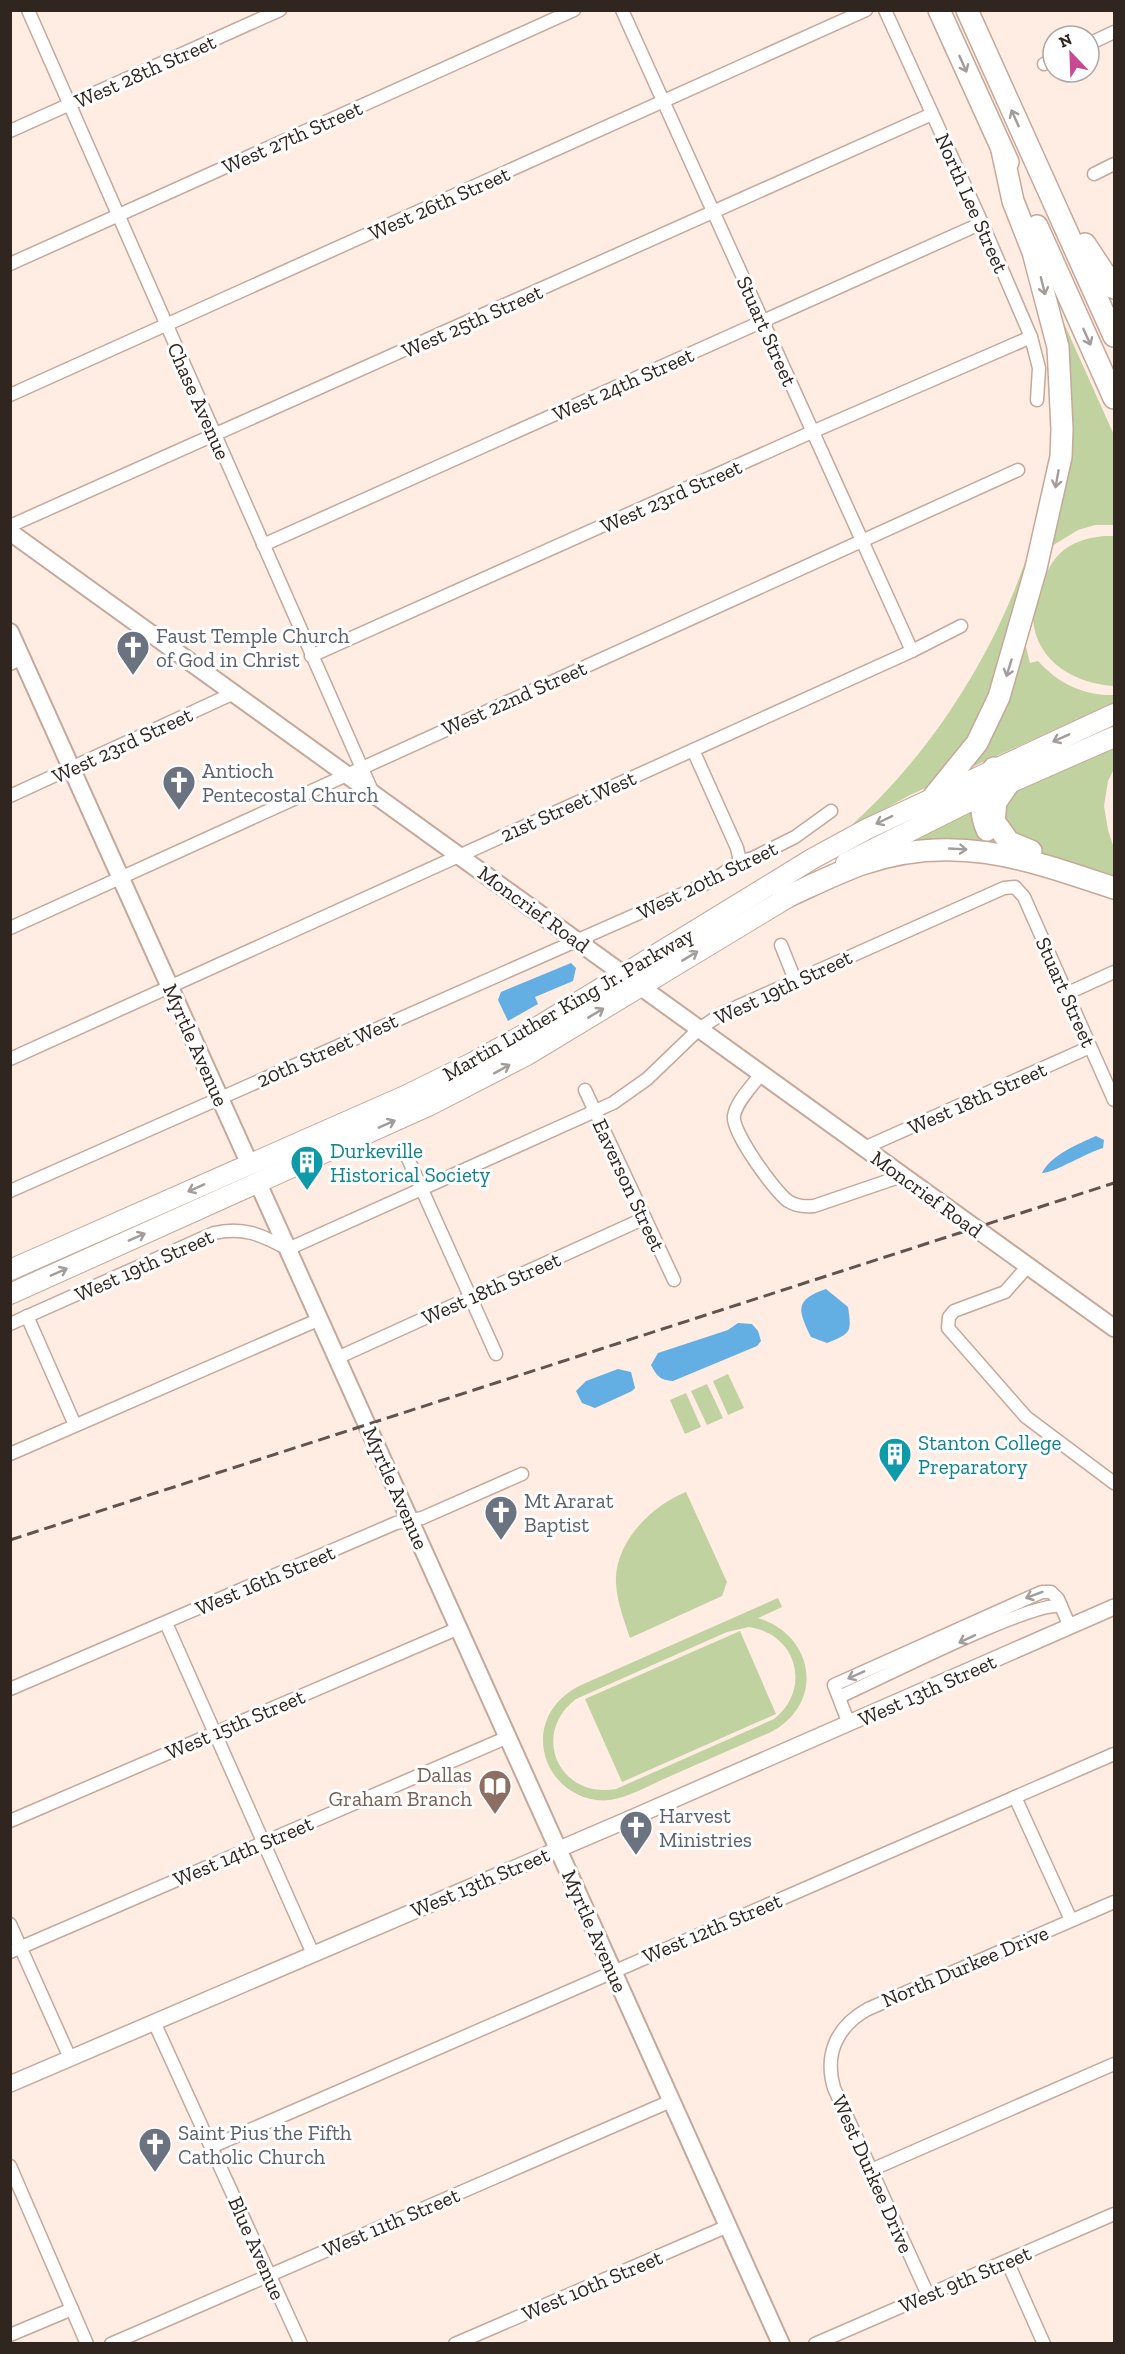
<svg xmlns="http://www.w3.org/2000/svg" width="1125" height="2354" viewBox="0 0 1125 2354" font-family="'Zilla Slab',serif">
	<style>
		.green { fill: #c0d2a0; fill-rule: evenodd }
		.water { fill: #63aee3 }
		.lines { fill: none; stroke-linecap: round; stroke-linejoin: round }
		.minor-casing { stroke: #c5a899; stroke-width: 15 }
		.tertiary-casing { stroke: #c5a899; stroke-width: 18 }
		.secondary-casing { stroke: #c5a899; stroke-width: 20 }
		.trunk-casing { stroke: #c5a899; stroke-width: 22 }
		.motorway-casing { stroke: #c5a899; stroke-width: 24 }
		.minor { stroke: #fff; stroke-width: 12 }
		.tertiary { stroke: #fff; stroke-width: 15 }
		.secondary { stroke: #fff; stroke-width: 16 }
		.trunk { stroke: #fff; stroke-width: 20 }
		.motorway { stroke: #fff; stroke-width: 21 }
		.rail { stroke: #61544e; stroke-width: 3; stroke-dasharray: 12 6; stroke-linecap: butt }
		.oneway { stroke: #a29d9a }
		.labels { text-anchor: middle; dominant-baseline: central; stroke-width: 6; stroke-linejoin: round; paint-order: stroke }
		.street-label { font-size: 21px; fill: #30251f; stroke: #fff }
		.worship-label { font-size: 21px; fill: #5b616d; stroke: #fff; text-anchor: start }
		.culture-label { font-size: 21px; fill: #0d838f; stroke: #fff; text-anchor: start }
		.education-label { font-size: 21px; fill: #785e54; stroke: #fff; text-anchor: end }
	</style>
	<rect width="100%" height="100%" fill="#ffece3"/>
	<!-- green -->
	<g class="green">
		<path d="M1050 292 1114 435V525H1095L1078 530 1047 549 1020 623 1030 663 1038 661C1059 684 1084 696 1114 695V703L910 795 846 830C959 731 1043 574 1056 423 1059 385 1052 332 1050 292Z"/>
		<path d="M1104 536H1114V686C1076 684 1036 662 1033 619 1033 610 1038 600 1040 592 1050 556 1066 540 1104 536Z"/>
		<path d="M1114 746V769L1108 781 1104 806 1108 830 1114 848V881L892 849 957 815Z"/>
		<path d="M728 1374 744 1408 728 1415 713 1381Z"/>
		<path d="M707 1384 723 1418 707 1425 691 1391Z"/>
		<path d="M686 1393 701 1427 685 1434 670 1400Z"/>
		<path d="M686 1492 727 1582 722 1596 630 1638C624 1620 617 1602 616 1583 614 1543 651 1506 686 1492Z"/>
		<path d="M778 1598 782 1607 758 1618C815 1636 825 1703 771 1732 736 1747 701 1763 666 1778 648 1786 629 1797 610 1800 575 1804 543 1776 543 1740 543 1716 558 1697 579 1686ZM749 1627C797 1634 812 1689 774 1719L616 1789C559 1799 530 1734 576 1699L727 1632Z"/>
		<path d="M740 1631 776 1714 622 1782 585 1699Z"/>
	</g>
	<!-- water -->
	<g class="water">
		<path d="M571 963 576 968 573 981 535 997 538 1004 508 1021 498 1000 501 992Z"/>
		<path d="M1096 1136 1104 1140 1103 1148C1088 1152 1052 1174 1042 1173 1051 1155 1078 1144 1096 1136Z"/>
		<path d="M826 1289 848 1307C852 1333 851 1333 827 1343L811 1337C798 1310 794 1300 826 1289Z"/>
		<path d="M738 1323 752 1324 758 1331 761 1341 757 1346 673 1381C660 1380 657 1376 651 1365L658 1353 728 1330Z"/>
		<path d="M618 1369 631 1372 635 1388 632 1391 595 1408 582 1403 576 1391 586 1381Z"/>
	</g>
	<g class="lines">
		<defs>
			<g id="minor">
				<path d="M28 10 372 791"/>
				<path d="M622 10 912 651"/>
				<path d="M885 10 982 223 1031 337 1039 368 1037 400"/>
				<path d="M1089 44 1114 32"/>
				<path d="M1044 64 1053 60"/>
				<path d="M10 131 280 10"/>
				<path d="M1094 174 1114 164"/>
				<path d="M10 264 574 10"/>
				<path d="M10 395 866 10"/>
				<path d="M10 526 932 114"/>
				<path d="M263 545 982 223"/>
				<path d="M311 656 812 432 1031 337"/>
				<path d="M10 664 22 658"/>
				<path d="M693 750 737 848 740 861"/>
				<path d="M10 796 234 693"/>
				<path d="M10 928 1018 470"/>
				<path d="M781 945 795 980"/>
				<path d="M1068 993 1114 972"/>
				<path d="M10 1059 912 651 961 626"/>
				<path d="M761 1074C752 1086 736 1102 734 1116 731 1131 775 1192 788 1201 796 1206 805 1207 814 1206L902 1176"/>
				<path d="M585 1090 674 1280"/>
				<path d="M864 1148 1090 1047"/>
				<path d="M405 1152 496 1354"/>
				<path d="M10 1191 714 880 740 861 753 858 795 837 831 811"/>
				<path d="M1028 1266 1005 1292 954 1311 949 1317 948 1328 1026 1417 1114 1483"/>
				<path d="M27 1316 75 1425"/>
				<path d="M10 1324 214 1233C243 1226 262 1235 288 1249L613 1103 647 1079 699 1029 723 1013 1004 888 1015 887 1024 897 1114 1100"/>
				<path d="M337 1358 645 1218"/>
				<path d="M10 1454 320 1319"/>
				<path d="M166 1623 313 1954"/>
				<path d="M10 1689 396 1523 422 1518 522 1474"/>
				<path d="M839 1697C878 1680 1028 1602 1061 1606"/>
				<path d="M849 1724 834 1685 1028 1598 1042 1592H1051L1058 1599 1070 1627"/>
				<path d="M1015 1797 1071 1920"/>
				<path d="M10 1821 459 1628"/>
				<path d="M10 1924 70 2058"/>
				<path d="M10 1952 508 1737"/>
				<path d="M154 2022 301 2344"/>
				<path d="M211 2147 1114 1754"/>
				<path d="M10 2166 87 2344"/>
				<path d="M871 2170 1114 2064"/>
				<path d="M1007 2261 1044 2344"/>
				<path d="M928 2295 834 2088C824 2054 837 2026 868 2009L1114 1902"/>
				<path d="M10 2335 72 2309"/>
				<path d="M111 2344 671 2101"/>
				<path d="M455 2344 728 2226"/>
				<path d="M815 2344 1114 2214"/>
			</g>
			<path id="tertiary" d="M10 2084 627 1820 1114 1607"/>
			<g id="secondary">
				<path d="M10 532 1114 1328"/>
				<path d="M10 632 250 1165"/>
				<path d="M258 1183 781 2344"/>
			</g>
			<g id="trunk">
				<path d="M846 863 982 795 1114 737"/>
				<path d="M10 1270 405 1096 474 1062 541 1025 812 859 867 829 1114 714"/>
				<path d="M10 1294 428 1106 527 1055 795 893"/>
			</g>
			<g id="motorway">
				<path d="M939 10 1008 162"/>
				<path d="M967 10 1114 336"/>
				<path d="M1037 226 1114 398"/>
				<path d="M1085 244 1114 288"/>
				<path d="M1009 783 996 802 994 821 1009 842 1031 851"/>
				<path d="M934 796 977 743 999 697 1036 568 1061 457 1062 429 1058 347 1033 252 1013 201 1002 150"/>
				<path d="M987 830C977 806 982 789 994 768"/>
				<path d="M782 899C809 887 834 874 862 864 954 832 1027 859 1114 888"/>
			</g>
		</defs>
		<!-- minor casing -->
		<use href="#minor" class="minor-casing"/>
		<!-- tertiary casing -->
		<use href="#tertiary" class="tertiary-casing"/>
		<!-- secondary casing -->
		<use href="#secondary" class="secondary-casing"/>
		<!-- trunk casing -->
		<use href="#trunk" class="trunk-casing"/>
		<!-- motorway casing -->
		<use href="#motorway" class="motorway-casing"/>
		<!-- minor -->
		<use href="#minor" class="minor"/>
		<!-- tertiary -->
		<use href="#tertiary" class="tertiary"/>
		<!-- secondary -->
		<use href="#secondary" class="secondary"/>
		<!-- trunk -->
		<use href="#trunk" class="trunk"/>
		<!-- motorway -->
		<use href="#motorway" class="motorway"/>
		<!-- rail -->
		<path class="rail" d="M10 1540 1114 1183"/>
	</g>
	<!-- one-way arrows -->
	<defs><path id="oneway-shaft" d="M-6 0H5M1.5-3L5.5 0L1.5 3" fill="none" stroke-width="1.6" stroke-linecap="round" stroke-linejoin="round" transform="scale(1.5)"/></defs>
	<g class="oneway">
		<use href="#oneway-shaft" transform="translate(963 64) rotate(66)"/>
		<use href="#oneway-shaft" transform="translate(1015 118) rotate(-114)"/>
		<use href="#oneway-shaft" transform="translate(1043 286) rotate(76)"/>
		<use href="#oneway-shaft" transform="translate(1087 337) rotate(66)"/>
		<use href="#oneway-shaft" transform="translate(1057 479) rotate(100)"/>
		<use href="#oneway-shaft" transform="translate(1009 668) rotate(107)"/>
		<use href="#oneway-shaft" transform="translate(1061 738) rotate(156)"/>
		<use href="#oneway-shaft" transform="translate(884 820) rotate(154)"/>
		<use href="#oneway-shaft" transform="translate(958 849) rotate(3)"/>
		<use href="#oneway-shaft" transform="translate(690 956) rotate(-31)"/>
		<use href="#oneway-shaft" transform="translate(596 1013) rotate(-31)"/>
		<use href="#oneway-shaft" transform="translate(502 1069) rotate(-29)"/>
		<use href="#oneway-shaft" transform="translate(387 1124) rotate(-24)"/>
		<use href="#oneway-shaft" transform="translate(196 1188) rotate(156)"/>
		<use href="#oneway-shaft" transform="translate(137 1237) rotate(-24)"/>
		<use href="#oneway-shaft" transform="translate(59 1272) rotate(-24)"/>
		<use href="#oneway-shaft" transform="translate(1034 1595) rotate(159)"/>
		<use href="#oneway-shaft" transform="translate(967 1639) rotate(155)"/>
		<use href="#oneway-shaft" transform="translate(856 1675) rotate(156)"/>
	</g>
	<!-- icons -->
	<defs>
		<symbol id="church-pin" viewBox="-11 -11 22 30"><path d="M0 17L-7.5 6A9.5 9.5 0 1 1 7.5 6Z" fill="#6b7280" stroke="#fff"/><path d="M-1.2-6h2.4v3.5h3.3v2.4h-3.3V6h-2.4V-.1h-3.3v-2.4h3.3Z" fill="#fff"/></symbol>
		<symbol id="building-pin" viewBox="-11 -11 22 30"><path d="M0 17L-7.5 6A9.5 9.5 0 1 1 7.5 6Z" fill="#0f9aa8" stroke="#fff"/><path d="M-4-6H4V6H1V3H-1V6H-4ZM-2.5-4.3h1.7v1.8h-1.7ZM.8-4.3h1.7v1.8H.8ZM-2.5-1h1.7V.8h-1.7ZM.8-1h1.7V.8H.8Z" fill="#fff"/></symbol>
		<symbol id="library-pin" viewBox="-11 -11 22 30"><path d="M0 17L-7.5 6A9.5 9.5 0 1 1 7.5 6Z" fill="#8d6e63" stroke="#fff"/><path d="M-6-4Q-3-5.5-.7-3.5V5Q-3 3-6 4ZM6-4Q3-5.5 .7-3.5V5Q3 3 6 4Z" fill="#fff"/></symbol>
	</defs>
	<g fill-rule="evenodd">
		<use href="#church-pin" x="114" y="628" width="38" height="52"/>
		<use href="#church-pin" x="160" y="763" width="38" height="52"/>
		<use href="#building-pin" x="288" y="1143" width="38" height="52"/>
		<use href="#building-pin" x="876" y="1435" width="38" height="52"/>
		<use href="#church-pin" x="482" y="1493" width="38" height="52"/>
		<use href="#library-pin" x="476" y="1767" width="38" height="52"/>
		<use href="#church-pin" x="617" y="1808" width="38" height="52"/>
		<use href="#church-pin" x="136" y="2125" width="38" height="52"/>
	</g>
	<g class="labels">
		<!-- street labels -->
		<g class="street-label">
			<text transform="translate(145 71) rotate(-24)">West 28th Street</text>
			<text transform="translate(292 137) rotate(-24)">West 27th Street</text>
			<text transform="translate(439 203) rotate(-24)">West 26th Street</text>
			<text transform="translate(972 203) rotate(66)">North Lee Street</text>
			<text transform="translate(472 321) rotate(-24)">West 25th Street</text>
			<text transform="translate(767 331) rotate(66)">Stuart Street</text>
			<text transform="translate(623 384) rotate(-24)">West 24th Street</text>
			<text transform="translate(199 401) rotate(66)">Chase Avenue</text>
			<text transform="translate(671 496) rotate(-24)">West 23rd Street</text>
			<text transform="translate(514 698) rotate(-24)">West 22nd Street</text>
			<text transform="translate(122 745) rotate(-25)">West 23rd Street</text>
			<text transform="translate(568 806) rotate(-24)">21st Street West</text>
			<text transform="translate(707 880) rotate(-26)">West 20th Street</text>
			<text transform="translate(534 909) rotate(36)">Moncrief Road</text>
			<text transform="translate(783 987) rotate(-25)">West 19th Street</text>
			<text transform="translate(1066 992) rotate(66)">Stuart Street</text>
			<text transform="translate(568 1004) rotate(-30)">Martin Luther King Jr. Parkway</text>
			<text transform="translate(196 1045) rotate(66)">Myrtle Avenue</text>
			<text transform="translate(327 1050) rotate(-24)">20th Street West</text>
			<text transform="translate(977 1098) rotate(-24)">West 18th Street</text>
			<text transform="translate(629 1185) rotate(65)">Eaverson Street</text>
			<text transform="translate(927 1194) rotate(36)">Moncrief Road</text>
			<text transform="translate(144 1265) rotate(-24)">West 19th Street</text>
			<text transform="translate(491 1288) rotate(-24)">West 18th Street</text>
			<text transform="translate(396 1488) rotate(66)">Myrtle Avenue</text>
			<text transform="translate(265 1580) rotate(-23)">West 16th Street</text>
			<text transform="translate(927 1690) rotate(-24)">West 13th Street</text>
			<text transform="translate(235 1724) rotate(-23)">West 15th Street</text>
			<text transform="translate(243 1851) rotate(-23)">West 14th Street</text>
			<text transform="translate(480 1882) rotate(-23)">West 13th Street</text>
			<text transform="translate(712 1928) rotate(-23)">West 12th Street</text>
			<text transform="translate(595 1931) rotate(66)">Myrtle Avenue</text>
			<text transform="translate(965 1966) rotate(-23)">North Durkee Drive</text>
			<text transform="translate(873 2174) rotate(66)">West Durkee Drive</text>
			<text transform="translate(391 2222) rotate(-23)">West 11th Street</text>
			<text transform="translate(257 2248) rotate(66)">Blue Avenue</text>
			<text transform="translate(965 2279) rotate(-23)">West 9th Street</text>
			<text transform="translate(592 2285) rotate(-23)">West 10th Street</text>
		</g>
		<!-- worship labels -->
		<g class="worship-label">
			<text x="156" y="635">Faust Temple Church<tspan x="156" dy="24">of God in Christ</tspan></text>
			<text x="202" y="770">Antioch<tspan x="202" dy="24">Pentecostal Church</tspan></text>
			<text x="524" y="1500">Mt Ararat<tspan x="524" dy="24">Baptist</tspan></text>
			<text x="659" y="1815">Harvest<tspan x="659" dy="24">Ministries</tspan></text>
			<text x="178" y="2132">Saint Pius the Fifth<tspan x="178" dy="24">Catholic Church</tspan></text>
		</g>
		<!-- culture labels -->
		<g class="culture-label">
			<text x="330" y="1150">Durkeville<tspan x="330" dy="24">Historical Society</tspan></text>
			<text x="918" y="1442">Stanton College<tspan x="918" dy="24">Preparatory</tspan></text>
		</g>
		<!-- education labels -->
		<g class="education-label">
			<text x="472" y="1774">Dallas<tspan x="472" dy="24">Graham Branch</tspan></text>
		</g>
	</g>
	<!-- border -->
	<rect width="1125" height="2354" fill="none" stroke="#30251f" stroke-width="24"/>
	<!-- north arrow -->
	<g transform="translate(1071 54) rotate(337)"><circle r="28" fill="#ffffff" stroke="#aca8a5" stroke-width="1.5"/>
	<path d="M0-4.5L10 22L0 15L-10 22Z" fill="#c84892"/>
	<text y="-9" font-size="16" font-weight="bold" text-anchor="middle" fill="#30251f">N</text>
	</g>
</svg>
